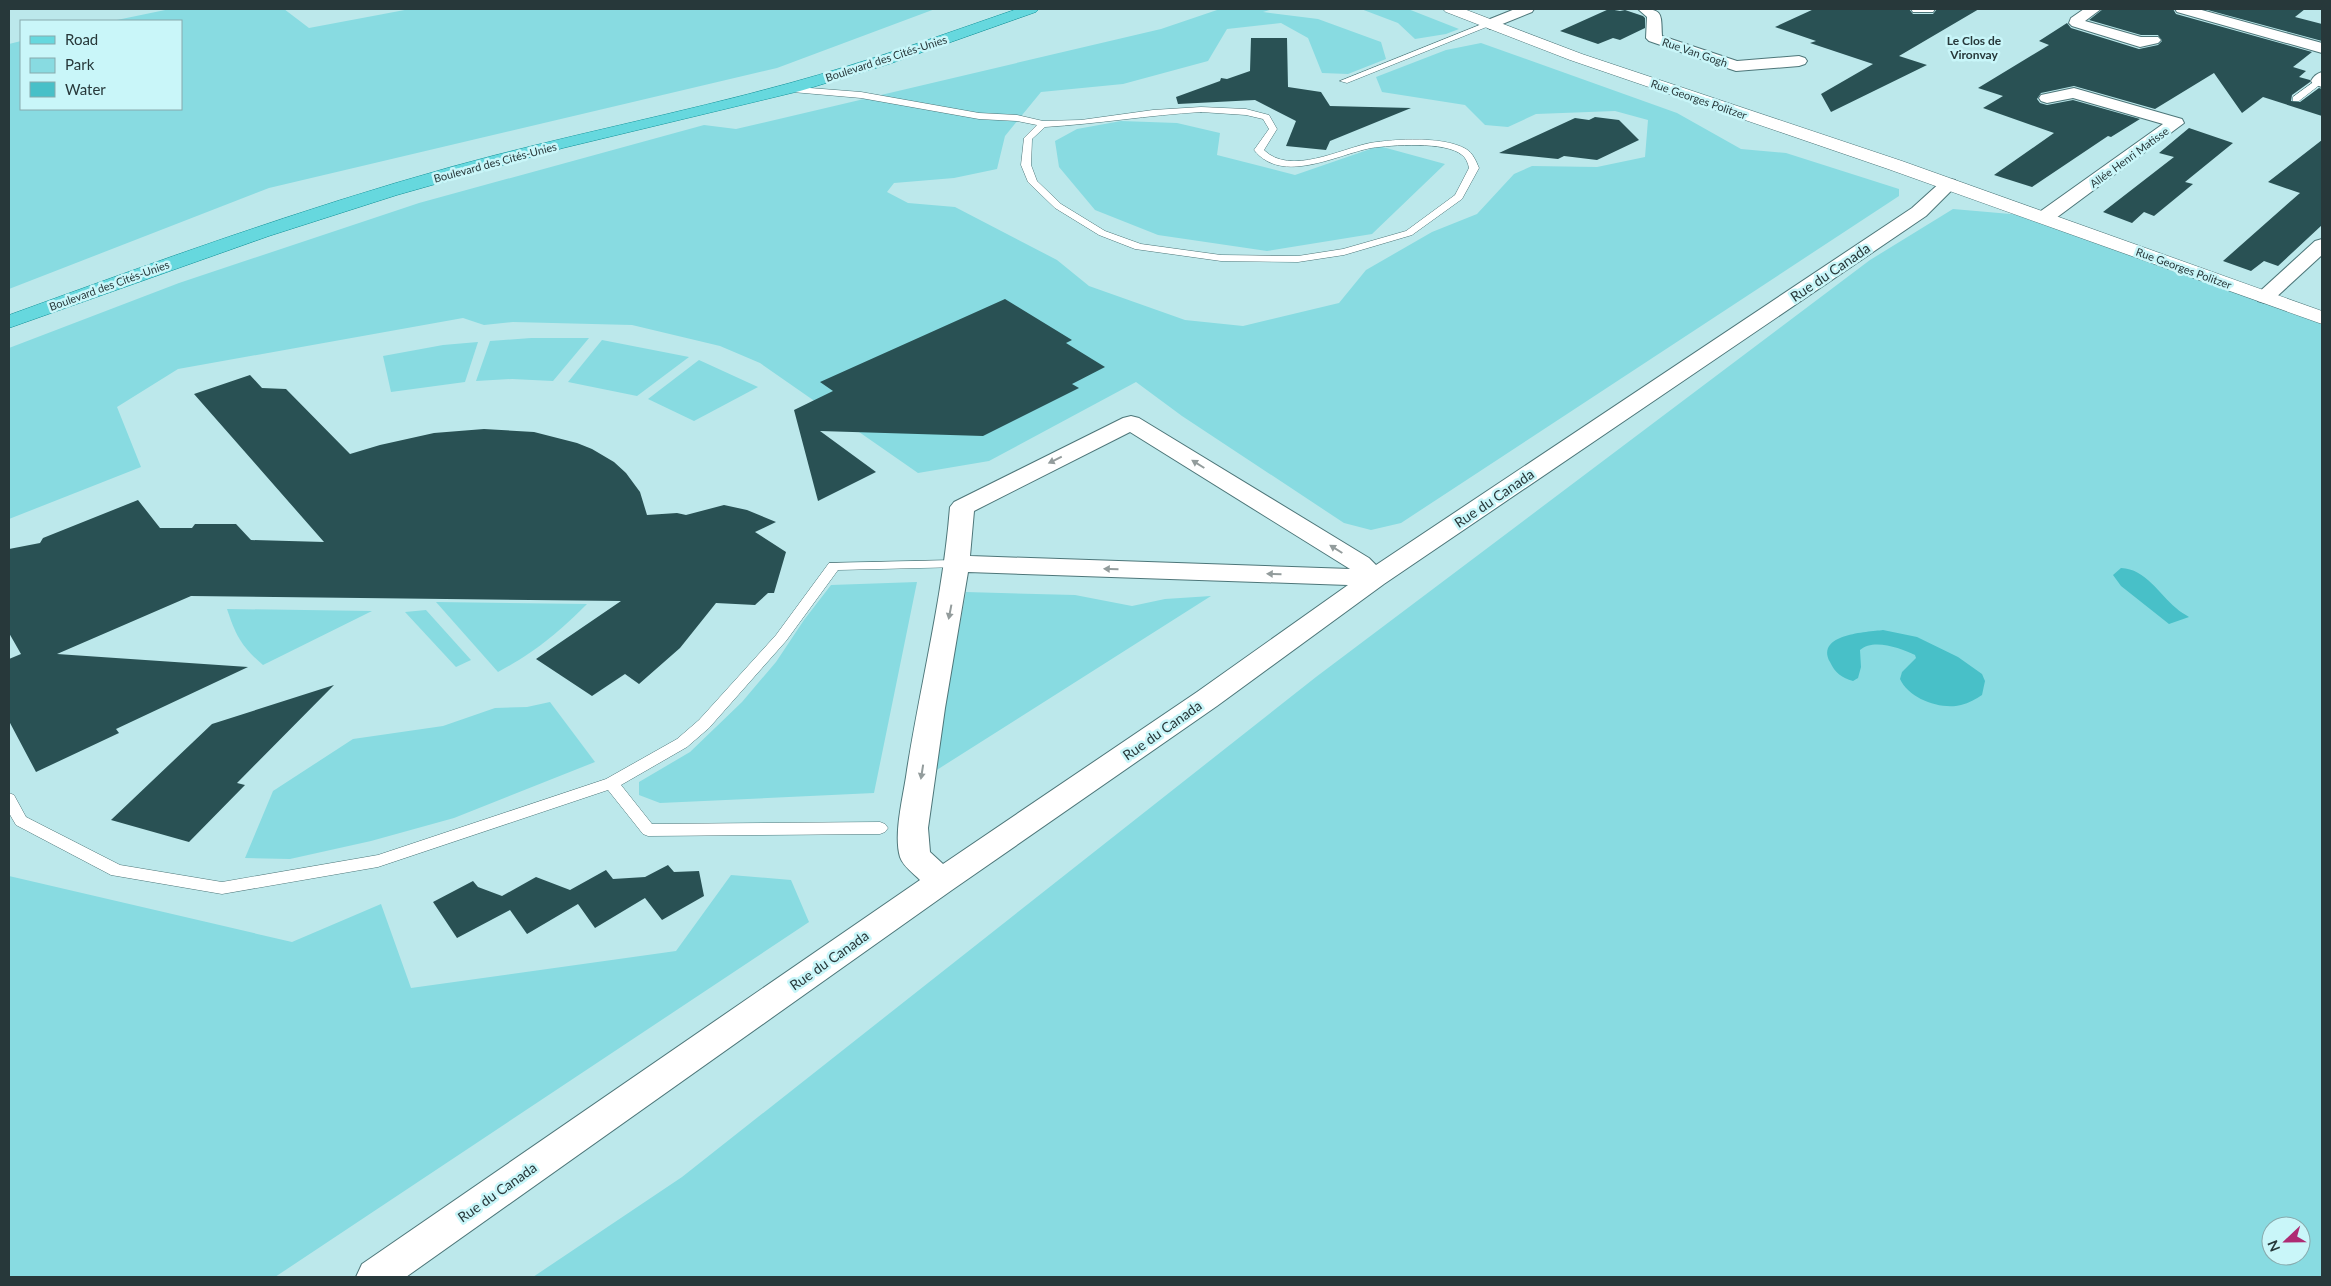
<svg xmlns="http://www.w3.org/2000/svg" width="2331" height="1286" viewBox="0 0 2331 1286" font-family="Lato,sans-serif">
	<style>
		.green { fill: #88dbe1; fill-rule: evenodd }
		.water { fill: #48c0c8 }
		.building { fill: #295154 }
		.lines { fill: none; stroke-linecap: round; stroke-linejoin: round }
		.service-casing { stroke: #4d7679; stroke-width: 1 }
		.minor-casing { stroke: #4d7679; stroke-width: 2 }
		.tertiary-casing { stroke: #4d7679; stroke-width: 1 }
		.primary-casing { stroke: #0e8f96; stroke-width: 1 }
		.service { fill: #fff; fill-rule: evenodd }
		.minor { fill: #fff; fill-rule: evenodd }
		.tertiary { fill: #fff; fill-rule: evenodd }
		.primary { fill: #66d8de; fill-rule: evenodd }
		.oneway { fill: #939c9c }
		.labels { text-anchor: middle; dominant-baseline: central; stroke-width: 5; stroke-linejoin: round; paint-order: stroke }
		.far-street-label { font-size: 11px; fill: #27383a; stroke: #c9f6f9 }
		.far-neighbourhood-label { font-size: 12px; font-weight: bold; fill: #27383a; stroke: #c9f6f9 }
		.street-label { font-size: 14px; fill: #27383a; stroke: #c9f6f9 }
	</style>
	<rect width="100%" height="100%" fill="#bce8eb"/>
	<!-- green -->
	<g class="green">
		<path d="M170 9H284L309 28 410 9H935L777 68 269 188 9 289V44L21 41V109H181V21H112Z"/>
		<path d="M1220 9H1273L1263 12 1318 19 1381 42 1386 59 1348 74 1322 73 1308 38 1281 23 1227 29 1208 61 1123 84 1041 92 1005 136 997 169 954 178 894 183 887 192 908 203 955 207 1057 260 1089 286 1185 320 1243 326 1339 303 1366 270 1432 232 1477 214 1514 174 1532 166 1597 167 1645 157 1648 120 1615 111 1536 114 1508 127 1485 125 1465 105 1382 92 1376 77 1446 50 1481 43 1677 113 1741 149 1786 153 1899 189V196L1401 523 1371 530 1344 523 1182 416 1136 382 989 461 918 473 760 363 720 346 632 325 513 322 484 325 463 318 178 369 117 407 141 467 9 519V348L179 283 419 203 704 125 736 129 1161 29Z"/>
		<path d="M1361 9H1408L1459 29 1446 34 1415 39 1398 23Z"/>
		<path d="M1121 121 1177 123 1220 133 1217 155 1295 175 1379 146 1445 164 1372 234 1267 251 1158 235 1095 210 1059 167 1055 141 1077 129Z"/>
		<path d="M1953 209 2022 215 2322 318V1277H533L682 1177 1316 677 1870 260ZM2271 1226H2301V1256H2271Z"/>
		<path d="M531 338H589L553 381 512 379 476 381 490 341Z"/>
		<path d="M602 340 689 357 637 396 568 382Z"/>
		<path d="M478 342 465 382 391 392 383 356 443 345Z"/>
		<path d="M699 360 758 387 694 421 648 399Z"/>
		<path d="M917 582 874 793 660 803 639 795V782L690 752 742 702 776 662 804 620 831 585Z"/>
		<path d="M966 592 1075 595 1132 606 1165 599 1211 596 932 773Z"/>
		<path d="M436 602 587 604C558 633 535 652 498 672Z"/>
		<path d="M227 609 372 611 263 665C241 646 236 636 227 609Z"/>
		<path d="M426 610 471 660 456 667 405 612Z"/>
		<path d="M550 702 595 762 454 818 371 841 290 859 245 858 273 791 353 739 443 726 495 708 527 707Z"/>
		<path d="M731 875 791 880 809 922 275 1277H9V876L292 942 381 904 411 988 676 951Z"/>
	</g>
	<!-- water -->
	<g class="water">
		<path d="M2121 568C2146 569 2159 594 2176 608 2180 612 2185 614 2189 617L2169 624 2121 586 2113 575Z"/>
		<path d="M1883 630 1917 637 1958 657 1982 674 1985 681 1982 695C1976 699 1969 703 1961 705 1941 710 1909 699 1900 679L1902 672 1916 658 1915 655C1901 648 1873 638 1860 650L1861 667 1858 678 1853 681C1842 678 1835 673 1830 662 1815 634 1867 632 1883 630Z"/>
	</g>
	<!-- building -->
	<g class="building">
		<path d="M1609 9 1620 11 1625 10 1643 16 1645 18V28L1620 40 1613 38 1598 44 1560 31Z"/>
		<path d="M1814 9H1909L1913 14H1933L1937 9H1979L1899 56 1927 65 1831 112 1821 94 1873 64 1810 43 1816 41 1775 27Z"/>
		<path d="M2103 9H2173L2176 14 2312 52 2293 67 2306 71 2299 77 2310 80V82L2292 95 2291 101 2300 102 2319 88 2322 89V116L2263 97 2242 113 2214 73 2155 109 2074 86 2041 93 2037 99 2040 103 2047 105 2073 100 2140 119 2111 137 2108 136 2032 187 1994 175 2054 133 1983 108 2003 96 1978 88 2049 45 2039 41 2067 23 2071 28 2139 49 2158 45 2162 41 2158 35H2141L2089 20Z"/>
		<path d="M2204 9H2305L2295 17 2322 24V41Z"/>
		<path d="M1251 38H1287L1288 87 1321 92 1330 106 1411 108 1330 141 1326 150 1286 146 1296 121 1255 100 1178 104 1176 97 1220 81 1221 78 1227 79 1250 71Z"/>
		<path d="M1595 117 1619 120 1639 140 1597 160 1564 156 1558 159 1499 153 1575 118 1589 120Z"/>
		<path d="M2189 128 2233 143 2185 182 2193 184 2154 216 2144 212 2132 223 2103 212 2174 157 2159 153Z"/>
		<path d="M2322 140V225L2278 266 2264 261 2251 271 2223 261 2300 193 2268 182Z"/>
		<path d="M1005 299 1072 340 1066 343 1105 367 1072 384 1079 388 983 436 820 431 876 472 818 501 794 410 833 391 820 382Z"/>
		<path d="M250 375 262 388 286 389 350 454 380 445 434 433 484 429 534 432 577 443 592 449 614 462 626 473 640 492 647 515 677 513 686 515 724 505 747 510 776 522 755 532 786 552 774 593H768L755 605 716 603 680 648 639 684 625 674 592 696 536 659 621 601 191 596 57 654 248 667 116 729 119 733 36 772 9 721V659L21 654 9 633V549L40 543 43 538 138 500 160 528H192L195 524H236L251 540 324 542 194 394Z"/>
		<path d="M334 685 237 783 245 785 189 842 111 820 212 724Z"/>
		<path d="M668 865 674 872 699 871 704 896 662 920 645 898 595 928 578 904 527 934 510 910 457 938 433 902 473 881 478 887 502 896 536 877 570 890 606 870 613 879 645 877Z"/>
	</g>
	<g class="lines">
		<defs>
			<g id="service">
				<path d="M1487 22 1494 24 1347 83 1340 81Z"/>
				<path d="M2319 78 2322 79V83L2299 101H2293V97Z"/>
				<path d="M784 86 861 92 979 113 1017 115 1043 121 1081 120 1153 110 1201 107 1246 109 1269 115 1277 129 1264 150C1290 176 1340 149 1370 143 1395 139 1444 136 1466 149 1473 153 1476 161 1479 168L1462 199 1412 235 1344 255 1298 262 1221 261 1135 249 1099 235 1055 208 1028 182 1021 165 1024 138 1037 125 1017 121 979 119 861 98 781 91 780 89ZM1201 112 1246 115 1263 119 1269 129 1254 150C1282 185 1336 155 1371 148 1391 145 1446 141 1462 155 1466 158 1468 163 1469 168L1455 195 1406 231 1343 249 1298 256 1221 255 1141 244 1105 231 1061 204 1037 181 1031 165 1032 139 1045 127C1097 124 1149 115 1201 112Z"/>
				<path d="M957 560 964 564 962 567 838 570 786 641 709 728 687 747 621 785 652 824 880 822 885 824 888 828 885 832 880 834 648 836 643 834 608 790 378 867 222 894 111 875 16 825 9 813V793L14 795 26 817 120 865 222 882 378 855 606 779 677 739 699 720 776 635 829 563Z"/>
			</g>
			<g id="minor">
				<path d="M1515 9H1534L1532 12 1495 27 1490 29 1482 24 1485 21Z"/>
				<path d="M1638 9C1663 9 1661 12 1662 36L1737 61 1799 56 1805 58 1807 61 1805 64 1799 66 1736 71 1730 69 1649 41 1646 38 1647 17Z"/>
				<path d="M1911 9H1935L1933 12H1913Z"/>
				<path d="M2084 9H2101L2085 21 2141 37H2158L2161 40 2158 43 2140 47 2072 26 2069 23 2071 18Z"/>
				<path d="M2175 9H2198L2322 43V53L2177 12Z"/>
				<path d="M2322 72V87L2313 84 2311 81C2314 76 2316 74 2322 72Z"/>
				<path d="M2074 88 2182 119 2184 123 2052 221H2038L2036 217 2038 213 2163 124 2073 98 2047 103 2041 101 2039 98 2041 95Z"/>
				<path d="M1949 179 1955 180 1958 184 1926 216 1384 584 1217 706 952 890 406 1277H356L362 1264 920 880C913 873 903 866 900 857 893 833 904 794 907 770 921 682 943 596 950 507L954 502 1123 418 1131 416 1139 418 1369 558 1376 565 1912 208 1943 180ZM1130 432 1350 569 970 556 974 511ZM968 572 1348 585 1197 692 943 864 930 852 928 828 945 708Z"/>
				<path d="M2322 239V255L2272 301 2265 303 2258 301 2255 297 2258 293 2315 241Z"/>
			</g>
			<path id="tertiary" d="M1443 9H1464L1582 54 1902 161 2322 311V324L1888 169 1570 60 1446 12Z"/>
			<path id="primary" d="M1017 9H1039L1036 12 889 64 800 91 563 148 397 195 269 236 9 328V315C155 262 301 209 451 167 563 136 678 114 790 83 867 62 942 35 1017 9Z"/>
		</defs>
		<!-- service casing -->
		<use href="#service" class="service-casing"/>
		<!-- minor casing -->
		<use href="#minor" class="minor-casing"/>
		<!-- tertiary casing -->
		<use href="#tertiary" class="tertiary-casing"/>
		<!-- primary casing -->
		<use href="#primary" class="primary-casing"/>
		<!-- service -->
		<use href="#service" class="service"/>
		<!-- minor -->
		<use href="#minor" class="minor"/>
		<!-- tertiary -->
		<use href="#tertiary" class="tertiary"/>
		<!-- primary -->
		<use href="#primary" class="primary"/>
	</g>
	<!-- one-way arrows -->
	<defs><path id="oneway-solid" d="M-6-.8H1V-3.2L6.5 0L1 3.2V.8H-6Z" transform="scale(1.25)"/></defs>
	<g class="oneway">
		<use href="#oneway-solid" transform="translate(1055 460) rotate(154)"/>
		<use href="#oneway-solid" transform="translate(1198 464) rotate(-148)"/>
		<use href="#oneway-solid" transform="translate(1336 549) rotate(-148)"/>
		<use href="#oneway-solid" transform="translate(1111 569) rotate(-178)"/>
		<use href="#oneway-solid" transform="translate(1274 574) rotate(-178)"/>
		<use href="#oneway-solid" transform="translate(950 612) rotate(101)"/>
		<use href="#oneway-solid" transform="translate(922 772) rotate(99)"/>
	</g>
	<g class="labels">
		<!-- far-street labels -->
		<g class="far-street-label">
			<text transform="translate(1695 52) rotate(19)">Rue Van Gogh</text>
			<text transform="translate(886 58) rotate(-18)">Boulevard des Cités-Unies</text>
			<text transform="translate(1699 99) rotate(19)">Rue Georges Politzer</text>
			<text transform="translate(2129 157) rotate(-36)">Allée Henri Matisse</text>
			<text transform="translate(495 162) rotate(-15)">Boulevard des Cités-Unies</text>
			<text transform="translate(2184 268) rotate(20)">Rue Georges Politzer</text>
			<text transform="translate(109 285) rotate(-20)">Boulevard des Cités-Unies</text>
		</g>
		<!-- far-neighbourhood labels -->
		<g class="far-neighbourhood-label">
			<text x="1974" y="40">Le Clos de<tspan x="1974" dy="14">Vironvay</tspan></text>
		</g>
		<!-- street labels -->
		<g class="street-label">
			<text transform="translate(1830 272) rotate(-34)">Rue du Canada</text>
			<text transform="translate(1494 498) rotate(-34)">Rue du Canada</text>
			<text transform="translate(1162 730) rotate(-35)">Rue du Canada</text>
			<text transform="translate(829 960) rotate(-35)">Rue du Canada</text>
			<text transform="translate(497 1192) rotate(-35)">Rue du Canada</text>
		</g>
	</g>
	<!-- border -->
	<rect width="2331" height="1286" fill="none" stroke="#27383a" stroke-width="20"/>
	<!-- legend -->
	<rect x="20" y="20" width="162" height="90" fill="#c9f6f9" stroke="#88aaad"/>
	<rect x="30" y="36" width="25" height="8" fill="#66d8de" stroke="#88aaad"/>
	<text x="65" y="45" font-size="15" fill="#27383a">Road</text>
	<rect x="30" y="58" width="25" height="15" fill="#88dbe1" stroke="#88aaad"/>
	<text x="65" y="70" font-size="15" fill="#27383a">Park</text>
	<rect x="30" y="82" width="25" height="15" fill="#48c0c8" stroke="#88aaad"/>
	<text x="65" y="95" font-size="15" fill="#27383a">Water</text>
	<!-- north arrow -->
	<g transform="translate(2286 1241) rotate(248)"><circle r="24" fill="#c9f6f9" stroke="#88aaad"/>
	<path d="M0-4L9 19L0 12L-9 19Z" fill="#ae2b73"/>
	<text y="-8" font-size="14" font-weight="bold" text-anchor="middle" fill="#27383a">N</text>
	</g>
</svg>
